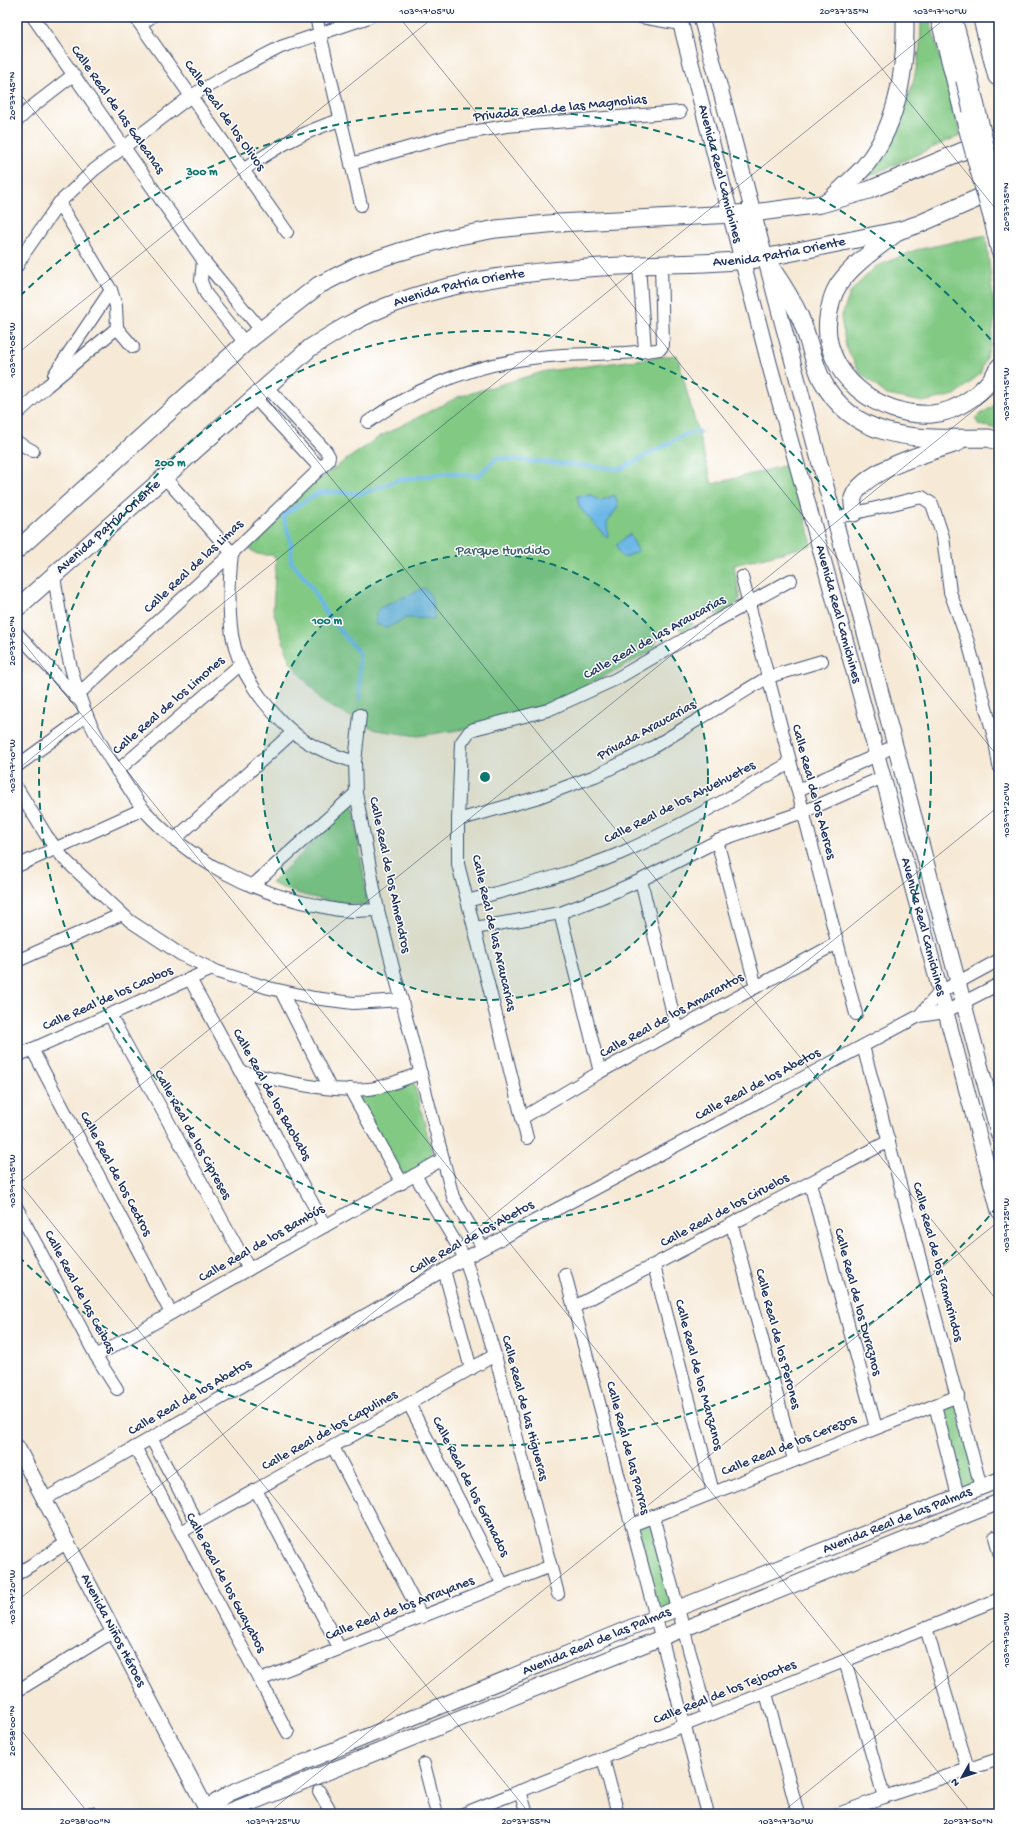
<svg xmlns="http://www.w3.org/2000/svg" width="1016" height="1831" viewBox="0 0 1016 1831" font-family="'Gochi Hand',sans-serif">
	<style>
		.green { fill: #82c984; stroke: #4e7c71 }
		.water { fill: #6db8e6; stroke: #4474a2 }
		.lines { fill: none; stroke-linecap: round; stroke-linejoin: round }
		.stream { stroke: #6db8e6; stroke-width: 4.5 }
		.minor-casing { stroke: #3c4b70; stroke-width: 14 }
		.tertiary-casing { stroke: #3c4b70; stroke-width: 17 }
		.secondary-casing { stroke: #3c4b70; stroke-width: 19 }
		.motorway-casing { stroke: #3c4b70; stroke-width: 24 }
		.minor { stroke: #fff; stroke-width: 12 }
		.tertiary { stroke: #fff; stroke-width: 15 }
		.secondary { stroke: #fff; stroke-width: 17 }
		.motorway { stroke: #fff; stroke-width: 22 }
		.tertiary-bridge-casing { stroke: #3c4b70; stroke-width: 17; stroke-linecap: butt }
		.motorway-bridge-casing { stroke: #3c4b70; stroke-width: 24; stroke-linecap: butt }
		.tertiary-bridge { stroke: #fff; stroke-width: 15 }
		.motorway-bridge { stroke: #fff; stroke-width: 22 }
		.ticks { fill: none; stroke: #1b2f5e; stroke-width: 1; stroke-opacity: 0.45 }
		.ring { fill: none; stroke: #0f766e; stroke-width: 2; stroke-dasharray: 7 5 }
		.labels { text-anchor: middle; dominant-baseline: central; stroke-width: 3; stroke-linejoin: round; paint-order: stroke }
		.street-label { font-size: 14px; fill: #1b2f5e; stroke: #fff }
		.park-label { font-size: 14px; fill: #3a5d69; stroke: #fff }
		.centre { fill: #0f766e; stroke: #fff; stroke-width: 2 }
		.ring-label { font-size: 12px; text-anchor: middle; font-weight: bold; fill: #0f766e; stroke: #fff; stroke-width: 3; stroke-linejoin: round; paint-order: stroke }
		.neatline { fill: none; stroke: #1b2f5e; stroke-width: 1.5 }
		.ticks-label { font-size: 10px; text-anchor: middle; fill: #1b2f5e }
	</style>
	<rect width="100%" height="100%" fill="#fff"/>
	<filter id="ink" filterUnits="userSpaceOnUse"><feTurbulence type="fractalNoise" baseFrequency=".025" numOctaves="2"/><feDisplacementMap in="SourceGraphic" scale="8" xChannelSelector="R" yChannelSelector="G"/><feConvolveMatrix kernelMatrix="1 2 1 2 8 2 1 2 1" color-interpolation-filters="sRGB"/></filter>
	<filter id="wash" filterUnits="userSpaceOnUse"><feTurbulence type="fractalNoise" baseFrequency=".012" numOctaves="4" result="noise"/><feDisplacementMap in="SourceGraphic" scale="16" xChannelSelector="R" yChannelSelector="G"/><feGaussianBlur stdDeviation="0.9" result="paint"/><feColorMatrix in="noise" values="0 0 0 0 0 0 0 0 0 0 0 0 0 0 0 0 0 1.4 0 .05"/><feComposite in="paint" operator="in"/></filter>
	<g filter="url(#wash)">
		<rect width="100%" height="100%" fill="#f6e9d5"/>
		<!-- green -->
		<g class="green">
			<path d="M921 17H929L961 135 858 181C866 171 876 161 883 150 908 110 922 65 921 17Z"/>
			<path d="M986 235 995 317 990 347 980 374 955 395 922 402 887 395 860 373 846 347 841 318 851 291 875 267 916 250Z"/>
			<path d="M677 355 712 484 791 464 812 545 734 565 740 599C732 609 726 613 713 614L707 608 690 618 693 625 682 632 676 623 654 635 656 645 648 653 573 693 527 712 465 729 418 736 376 730 324 703 290 662 273 610 276 559 273 555C262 555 249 556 249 542L313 483 379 437 458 397 546 371Z"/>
			<path d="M999 402V429L979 425 975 418Z"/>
			<path d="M353 804 368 905C335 903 301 897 271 883Z"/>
			<path d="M413 1079 433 1155 415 1170 402 1176 356 1094Z"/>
			<path d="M955 1402 978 1485 960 1491 939 1407Z"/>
			<path d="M652 1522 673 1606 658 1612 635 1527Z"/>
		</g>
		<!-- water -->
		<g class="water">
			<path d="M591 495 600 501 615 495 618 507 607 522 608 539 579 507 577 496Z"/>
			<path d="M630 534 638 551 624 558 619 553 617 544Z"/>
			<path d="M424 588 431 596 435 619 406 618 387 628 376 624V612L380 608Z"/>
		</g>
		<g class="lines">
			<!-- stream -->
			<path class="stream" d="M360 699 359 653 326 614 310 585 291 561V543L283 515 318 493 341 492 361 494 398 480 449 473 478 476 497 458 621 469 686 434 699 432"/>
		</g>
	</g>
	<g filter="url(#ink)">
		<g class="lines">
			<defs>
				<g id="minor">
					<path d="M33 17 203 260 261 330"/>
					<path d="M135 17 287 232"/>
					<path d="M316 17 361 205"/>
					<path d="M641 17 681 24"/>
					<path d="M141 24 151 17"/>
					<path d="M17 121 33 106 73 75"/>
					<path d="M351 164 449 136 506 126 680 112"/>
					<path d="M243 170C275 148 302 132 340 120"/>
					<path d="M203 260 201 281 206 294 245 343"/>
					<path d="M639 265 645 351"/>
					<path d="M17 266 25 252 59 203 94 170 191 96 236 70 281 47 369 17"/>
					<path d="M117 328 133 347"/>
					<path d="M54 375 111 290"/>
					<path d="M254 397 320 468"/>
					<path d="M17 414 47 386 117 328 116 306 111 290 59 203"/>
					<path d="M368 422C426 381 493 359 562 355 592 353 632 355 660 349L663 345 661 264"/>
					<path d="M17 442 33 451"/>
					<path d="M165 478 232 553C229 581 228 607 232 635 238 672 265 708 293 732 310 747 333 755 355 762"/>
					<path d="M835 518 917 498 922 497 932 504 943 537 950 592 968 642 995 741 999 766"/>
					<path d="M54 576C61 620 67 664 83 706 94 735 111 762 128 787 133 795 138 803 144 810 189 860 250 892 315 905 327 908 339 911 351 911 360 911 369 910 378 910"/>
					<path d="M742 577 856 1014"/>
					<path d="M17 633 80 701"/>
					<path d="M75 697 232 553 328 461 329 456 326 451 266 386"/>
					<path d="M360 715 355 762 356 793 378 910 453 1197 483 1248"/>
					<path d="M17 766 87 715"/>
					<path d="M117 771 241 664"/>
					<path d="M17 788 46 835 64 859 130 921 180 954 218 972 269 988 314 998 353 1003 402 1000"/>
					<path d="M798 790 877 755 895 745"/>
					<path d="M458 820 539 797 595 776 650 749 768 677 822 661"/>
					<path d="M174 840 293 732"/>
					<path d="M717 841 756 987"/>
					<path d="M17 866 143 809"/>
					<path d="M641 880 677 1031"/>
					<path d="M252 886 356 793"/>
					<path d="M467 901C518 887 572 874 621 853 679 828 735 794 790 763"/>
					<path d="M560 913 600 1072"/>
					<path d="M475 928 560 913 600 898 641 880 717 841 803 812 883 777"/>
					<path d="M17 961 122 914"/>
					<path d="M190 979 325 1226"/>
					<path d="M281 991 330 1088"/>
					<path d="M110 1015 249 1269"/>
					<path d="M919 1016 940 992 999 960"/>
					<path d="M863 1046 981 1487"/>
					<path d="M32 1049 171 1313"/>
					<path d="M17 1056 212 969"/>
					<path d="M241 1072C282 1080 325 1093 368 1089 384 1088 405 1078 421 1073"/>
					<path d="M350 1089 402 1183"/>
					<path d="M522 1118 600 1072 837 943"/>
					<path d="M527 1138 458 864V820L461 743 469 732 474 729 548 710 616 679 714 622 791 580"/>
					<path d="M415 1175 465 1258 495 1355 558 1594"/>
					<path d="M810 1183 876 1428"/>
					<path d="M17 1208 96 1356 117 1389"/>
					<path d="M732 1225 794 1460"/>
					<path d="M654 1266 713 1492"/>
					<path d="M444 1270 471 1369"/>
					<path d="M565 1274 708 1814"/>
					<path d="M574 1307 889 1141"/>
					<path d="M96 1356 443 1159"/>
					<path d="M409 1404 503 1585"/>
					<path d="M935 1405 958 1496"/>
					<path d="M151 1438 197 1523"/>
					<path d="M135 1447 288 1733"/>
					<path d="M333 1447 422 1617"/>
					<path d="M256 1490 340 1649"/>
					<path d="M45 1499 465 1258 919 1016 945 1012 999 984"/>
					<path d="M653 1516 707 1716"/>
					<path d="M632 1525 958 1396"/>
					<path d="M181 1532 495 1355"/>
					<path d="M995 1537 999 1552"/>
					<path d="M17 1574 68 1542"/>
					<path d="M926 1628 968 1769"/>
					<path d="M845 1661 884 1797"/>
					<path d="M260 1680 551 1566"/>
					<path d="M17 1691 114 1631"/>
					<path d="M766 1693 798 1814"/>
					<path d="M603 1758 618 1814"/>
					<path d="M424 1764 437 1814"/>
					<path d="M319 1791 332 1814"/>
					<path d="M520 1791 527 1814"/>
					<path d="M91 1813 92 1814"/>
					<path d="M463 1814 999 1599"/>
					<path d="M838 1814 884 1797 999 1759"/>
				</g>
				<g id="tertiary">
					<path id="s1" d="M679 17 769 363 883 777 999 1211"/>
					<path d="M701 17 999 1136"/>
					<path d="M938 17 964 120"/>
					<path d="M992 221 999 252"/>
					<path id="s2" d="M17 1447 209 1814"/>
					<path id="s3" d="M206 1808 230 1793 656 1617 999 1480"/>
					<path d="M223 1814 999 1502"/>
				</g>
				<g id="secondary">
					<path d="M829 201C841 189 853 179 864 167 898 126 906 69 905 17"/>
					<path d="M731 214C755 246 783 280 800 317 809 338 812 360 822 380 857 446 926 438 989 438L999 442"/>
					<path d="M896 233C876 249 854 263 839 284 832 294 830 306 828 318 821 374 879 418 932 414 958 412 987 391 999 367"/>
					<path d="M854 513C854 508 852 503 853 498 862 470 932 451 957 443"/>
					<path d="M17 550 245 343 319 285 357 266 399 252 448 238 496 229 558 223 753 213 821 204 869 190 999 136"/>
					<path id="s4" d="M17 608 310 348C334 333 358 318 385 307 466 275 554 269 640 265 682 263 724 264 764 258L901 230 919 224 999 189"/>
				</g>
				<g id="motorway">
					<path d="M950 17 967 79"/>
					<path d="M984 17 999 75"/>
				</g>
			</defs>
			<!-- minor casing -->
			<use href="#minor" class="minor-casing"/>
			<!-- tertiary casing -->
			<use href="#tertiary" class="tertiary-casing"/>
			<!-- secondary casing -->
			<use href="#secondary" class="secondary-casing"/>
			<!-- motorway casing -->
			<use href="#motorway" class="motorway-casing"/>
			<!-- minor -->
			<use href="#minor" class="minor"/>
			<!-- tertiary -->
			<use href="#tertiary" class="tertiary"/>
			<!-- secondary -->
			<use href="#secondary" class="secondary"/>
			<!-- motorway -->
			<use href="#motorway" class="motorway"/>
			<defs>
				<path id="tertiary-bridge" d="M964 120 992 221"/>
				<path id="motorway-bridge" d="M967 79 985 156 999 205"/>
			</defs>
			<!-- tertiary-bridge casing -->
			<use href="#tertiary-bridge" class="tertiary-bridge-casing"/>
			<!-- motorway-bridge casing -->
			<use href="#motorway-bridge" class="motorway-bridge-casing"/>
			<!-- tertiary-bridge -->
			<use href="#tertiary-bridge" class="tertiary-bridge"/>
			<!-- motorway-bridge -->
			<use href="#motorway-bridge" class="motorway-bridge"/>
		</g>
	</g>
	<!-- ticks -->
	<path class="ticks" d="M399 17 999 758M840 17 999 213M17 90 999 1303M17 354 434 17M17 635 972 1814M17 770 947 17M17 1180 530 1814M17 1185 999 390M17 1601 999 806M17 1725 89 1814M267 1814 999 1221M780 1814 999 1636"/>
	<!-- distance rings -->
	<circle cx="485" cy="777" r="223" fill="#0f766e" fill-opacity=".12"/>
	<g class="ring">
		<circle cx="485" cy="777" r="223"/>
		<circle cx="485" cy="777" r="446"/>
		<path d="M997 1207A669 669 0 0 1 20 1258M20 296A669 669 0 0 1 997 347"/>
	</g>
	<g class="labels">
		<!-- street labels -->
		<g class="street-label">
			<text transform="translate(560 109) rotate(-6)">Privada Real de las Magnolias</text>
			<text transform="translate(117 110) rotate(55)">Calle Real de las Galeanas</text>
			<text transform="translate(224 116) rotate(55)">Calle Real de los Olivos</text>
			<text stroke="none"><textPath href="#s1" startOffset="162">Avenida Real Camichines</textPath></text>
			<text stroke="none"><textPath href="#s4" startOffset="877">Avenida Patria Oriente</textPath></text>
			<text stroke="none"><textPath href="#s4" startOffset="554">Avenida Patria Oriente</textPath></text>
			<text stroke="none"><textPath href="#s4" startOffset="122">Avenida Patria Oriente</textPath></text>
			<text transform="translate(194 567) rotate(-43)">Calle Real de las Limas</text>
			<text stroke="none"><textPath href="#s1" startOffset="618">Avenida Real Camichines</textPath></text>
			<text transform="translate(655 638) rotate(-29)">Calle Real de las Araucarias</text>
			<text transform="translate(169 706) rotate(-41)">Calle Real de los Limones</text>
			<text transform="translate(647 731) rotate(-29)">Privada Araucarias</text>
			<text transform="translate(813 792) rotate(75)">Calle Real de los Alerces</text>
			<text transform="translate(680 803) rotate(-27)">Calle Real de los Ahuehuetes</text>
			<text transform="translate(389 875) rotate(78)">Calle Real de los Almendros</text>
			<text stroke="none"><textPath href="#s1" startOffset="942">Avenida Real Camichines</textPath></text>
			<text transform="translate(493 933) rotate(77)">Calle Real de las Araucarias</text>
			<text transform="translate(108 999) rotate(-24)">Calle Real de los Caobos</text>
			<text transform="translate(672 1016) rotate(-29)">Calle Real de los Amarantos</text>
			<text transform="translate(758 1085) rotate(-28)">Calle Real de los Abetos</text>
			<text transform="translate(271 1095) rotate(61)">Calle Real de los Baobabs</text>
			<text transform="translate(192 1135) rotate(61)">Calle Real de los Cipreses</text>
			<text transform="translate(115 1174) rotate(62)">Calle Real de los Cedros</text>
			<text transform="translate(725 1211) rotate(-28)">Calle Real de los Ciruelos</text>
			<text transform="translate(472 1238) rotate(-29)">Calle Real de los Abetos</text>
			<text transform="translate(262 1244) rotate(-30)">Calle Real de los Bambús</text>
			<text transform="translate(937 1262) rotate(75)">Calle Real de los Tamarindos</text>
			<text transform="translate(79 1292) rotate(62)">Calle Real de las Ceibas</text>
			<text transform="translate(857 1302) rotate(75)">Calle Real de los Duraznos</text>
			<text transform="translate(777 1339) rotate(75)">Calle Real de los Perones</text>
			<text transform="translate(698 1375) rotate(75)">Calle Real de los Manzanos</text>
			<text transform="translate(190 1398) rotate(-30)">Calle Real de los Abetos</text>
			<text transform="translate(524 1408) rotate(75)">Calle Real de las Higueras</text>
			<text transform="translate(330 1431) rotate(-29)">Calle Real de los Capulines</text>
			<text transform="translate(789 1446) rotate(-22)">Calle Real de los Cerezos</text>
			<text transform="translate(627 1448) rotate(75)">Calle Real de las Parras</text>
			<text transform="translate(470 1487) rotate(63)">Calle Real de los Granados</text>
			<text stroke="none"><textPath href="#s3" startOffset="749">Avenida Real de las Palmas</textPath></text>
			<text transform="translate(225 1583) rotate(62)">Calle Real de los Guayabos</text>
			<text transform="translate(400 1609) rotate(-21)">Calle Real de los Arrayanes</text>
			<text stroke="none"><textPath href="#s2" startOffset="207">Avenida Niños Héroes</textPath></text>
			<text stroke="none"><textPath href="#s3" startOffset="425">Avenida Real de las Palmas</textPath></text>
			<text transform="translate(725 1693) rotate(-22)">Calle Real de los Tejocotes</text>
		</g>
		<!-- park labels -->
		<g class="park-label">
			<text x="503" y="551">Parque Hundido</text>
		</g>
	</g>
	<circle cx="485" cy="777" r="6" class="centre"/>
	<g class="ring-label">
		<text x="202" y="175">300 m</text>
		<text x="170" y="466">200 m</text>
		<text x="327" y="624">100 m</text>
	</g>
	<!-- margin -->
	<rect width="1016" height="1831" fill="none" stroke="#fff" stroke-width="44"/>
	<!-- north arrow -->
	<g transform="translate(962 1777) rotate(231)" stroke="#ffffff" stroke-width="3" paint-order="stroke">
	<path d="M0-3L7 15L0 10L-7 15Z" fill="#1b2f5e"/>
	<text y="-6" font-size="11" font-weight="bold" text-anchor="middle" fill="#1b2f5e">N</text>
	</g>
	<rect x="22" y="22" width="972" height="1787" class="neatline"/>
	<g class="ticks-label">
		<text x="427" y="14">103°17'05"W</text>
		<text x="844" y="14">20°37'35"N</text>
		<text x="940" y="14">103°17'10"W</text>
		<text transform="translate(11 96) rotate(-90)" y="4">20°37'45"N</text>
		<text transform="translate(1005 207) rotate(-90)" y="4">20°37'35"N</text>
		<text transform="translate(11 350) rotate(-90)" y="4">103°17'05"W</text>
		<text transform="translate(1005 394) rotate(-90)" y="4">103°17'15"W</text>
		<text transform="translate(11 641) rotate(-90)" y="4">20°37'50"N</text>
		<text transform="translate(11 766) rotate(-90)" y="4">103°17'10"W</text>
		<text transform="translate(1005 810) rotate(-90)" y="4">103°17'20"W</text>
		<text transform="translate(11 1181) rotate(-90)" y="4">103°17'15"W</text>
		<text transform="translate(1005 1225) rotate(-90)" y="4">103°17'25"W</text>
		<text transform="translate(11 1597) rotate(-90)" y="4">103°17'20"W</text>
		<text transform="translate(1005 1640) rotate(-90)" y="4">103°17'30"W</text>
		<text transform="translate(11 1731) rotate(-90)" y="4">20°38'00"N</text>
		<text x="85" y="1824">20°38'00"N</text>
		<text x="273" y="1824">103°17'25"W</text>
		<text x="526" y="1824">20°37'55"N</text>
		<text x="786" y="1824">103°17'30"W</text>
		<text x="968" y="1824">20°37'50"N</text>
	</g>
</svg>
